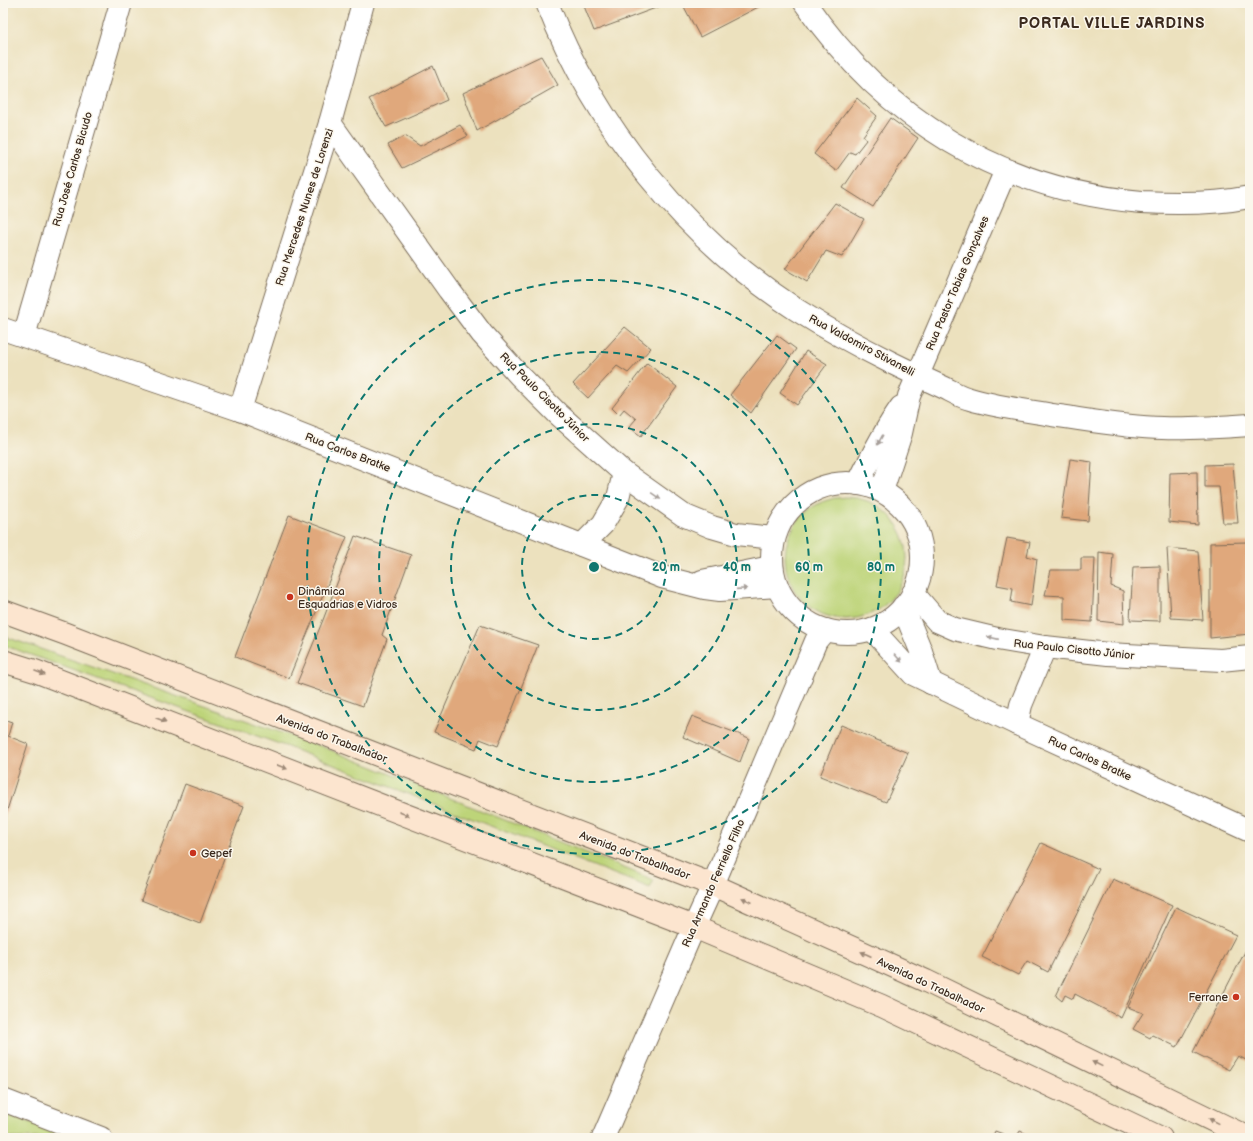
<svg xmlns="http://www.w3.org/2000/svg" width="1253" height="1141" viewBox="0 0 1253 1141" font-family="'Balsamiq Sans',sans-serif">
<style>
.green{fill:#bdd479;stroke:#7c7f4c}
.building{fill:#e0a87c}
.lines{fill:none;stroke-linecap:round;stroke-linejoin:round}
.street-casing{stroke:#796a56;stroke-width:24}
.secondary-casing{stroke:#796a56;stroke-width:24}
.street{stroke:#fff;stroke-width:22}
.secondary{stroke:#fce5cf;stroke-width:22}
.oneway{fill:#a79f9a}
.oneway2{fill:#9c8876}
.ring{fill:none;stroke:#0f766e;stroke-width:2;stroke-dasharray:7 5}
.poi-dot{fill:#c8321e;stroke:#fbf7ec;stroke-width:1.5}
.labels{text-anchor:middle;stroke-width:3;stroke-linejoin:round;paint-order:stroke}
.street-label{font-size:11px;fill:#3b2a1e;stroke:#fbf7ec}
.poi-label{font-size:11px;fill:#3b2a1e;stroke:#fbf7ec;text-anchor:start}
.district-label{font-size:15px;font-weight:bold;letter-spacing:1px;fill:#3b2a1e;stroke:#fbf7ec}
.centre{fill:#0f766e;stroke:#fbf7ec;stroke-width:2}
.ring-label{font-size:12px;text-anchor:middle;font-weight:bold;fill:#0f766e;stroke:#fbf7ec;stroke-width:3;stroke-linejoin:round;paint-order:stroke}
</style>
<rect width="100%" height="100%" fill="#fbf7ec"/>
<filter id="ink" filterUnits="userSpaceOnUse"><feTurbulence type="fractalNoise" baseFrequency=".025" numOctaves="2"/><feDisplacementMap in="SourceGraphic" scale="8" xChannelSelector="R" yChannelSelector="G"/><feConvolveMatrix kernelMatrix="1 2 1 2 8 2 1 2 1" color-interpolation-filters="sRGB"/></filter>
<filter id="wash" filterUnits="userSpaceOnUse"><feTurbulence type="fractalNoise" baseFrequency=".012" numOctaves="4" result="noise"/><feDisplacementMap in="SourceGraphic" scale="16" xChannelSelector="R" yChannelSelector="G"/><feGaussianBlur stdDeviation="0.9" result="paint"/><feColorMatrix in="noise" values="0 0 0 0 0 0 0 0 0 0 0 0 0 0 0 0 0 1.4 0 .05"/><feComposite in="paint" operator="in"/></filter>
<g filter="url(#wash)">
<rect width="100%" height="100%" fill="#ece1be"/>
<g class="green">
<circle cx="846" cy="558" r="61"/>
<path d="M3 636 323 747 654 880 650 888 285 746 3 645Z"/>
<path d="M3 1113 75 1138H3Z"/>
</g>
<g id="blocks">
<g class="building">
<path d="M592 3H669L594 31 584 6Z"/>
<path d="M682 3H766L700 37Z"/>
<path d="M541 56 558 85 477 131 463 93Z"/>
<path d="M433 66 447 100 386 127 369 99Z"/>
<path d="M857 98 877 116 863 136 866 140 855 154 850 152 836 171 814 154Z"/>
<path d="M890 118 918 138 873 207 843 188Z"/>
<path d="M460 125 468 136 402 168 388 145 405 136 420 146Z"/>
<path d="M835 203 864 219 842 257 826 251 807 282 785 269Z"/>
<path d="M625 327 651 348 628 373 617 366 588 398 573 384Z"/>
<path d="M777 335 796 349 751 413 730 395Z"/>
<path d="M806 351 827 364 797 405 780 393Z"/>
<path d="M647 363 677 387 641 436 629 427 636 419 624 409 619 415 612 408Z"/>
<path d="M1070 459 1092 462 1088 521 1061 518Z"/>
<path d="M1233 464 1238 523H1223L1219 487H1205V465Z"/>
<path d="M1197 472 1198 525 1169 522 1170 473Z"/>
<path d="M289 515 347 537 289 678 235 657Z"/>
<path d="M355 536 411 555 382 635 387 639 363 706 297 683 323 620Z"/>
<path d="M1007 538 1030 542 1027 556 1037 559 1031 606 1011 602 1013 588 997 585Z"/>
<path d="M1247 542H1250V634L1210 638V543Z"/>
<path d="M1167 548 1198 551 1203 620 1171 618Z"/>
<path d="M1099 552 1113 554 1111 586 1123 591 1124 624 1098 621Z"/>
<path d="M1081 558H1095L1092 622 1064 620V596L1045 595 1051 570H1081Z"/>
<path d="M1160 566V621L1130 620 1133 567Z"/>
<path d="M480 625 538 645 498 746 480 739 476 749 434 732Z"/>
<path d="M692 716 749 738 740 762 683 737Z"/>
<path d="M3 719 12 722 8 736 28 744 3 823Z"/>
<path d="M841 725 908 753 886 802 820 776Z"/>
<path d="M185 784 244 806 200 923 141 900Z"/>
<path d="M1041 843 1099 869 1048 972 1027 961 1018 975 982 957Z"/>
<path d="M1113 879 1172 905 1121 1018 1075 994 1073 999 1065 995 1062 1001 1056 996Z"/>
<path d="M1176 907 1236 935 1177 1047 1152 1035 1150 1038 1133 1029 1143 1013 1128 1007Z"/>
<path d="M1250 942V1062L1238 1056 1229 1070 1193 1052Z"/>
<path d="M995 1131 1014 1138H992Z"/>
<path d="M1020 1131 1036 1138H1016Z"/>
</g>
</g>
</g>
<g filter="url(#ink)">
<use href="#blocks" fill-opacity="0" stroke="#796a56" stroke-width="1"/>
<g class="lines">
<defs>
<g id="street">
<path d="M547 3C595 127 686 238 797 310 827 329 858 346 890 362 908 371 927 380 945 388 953 392 961 397 970 399 996 407 1025 410 1052 415 1088 420 1125 427 1162 428 1191 429 1221 427 1250 425"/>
<path d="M805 3C885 119 1000 190 1142 202 1177 204 1215 204 1250 197"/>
<path d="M330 123 449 290 482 334 519 375 558 414 624 473 683 515 712 527 736 534 774 538"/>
<path d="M3 329 240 410 662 577 705 588 720 590 777 586"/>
<path d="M24 336 121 3"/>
<path d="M240 410 330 123 363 3"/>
<circle cx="847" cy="558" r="75"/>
<path d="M858 484C871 457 884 431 901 407"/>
<path d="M882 491 901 433 909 396 1006 170"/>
<path d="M582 545 603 524 618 498 624 473"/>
<path d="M702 581 771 567"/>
<path d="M913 593 937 621 955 629 997 639 1045 647 1108 654 1221 660 1250 657"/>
<path d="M903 607 921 651 931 683"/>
<path d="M872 629 913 674 1017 724 1250 831"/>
<path d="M1017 724 1021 705 1045 647"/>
<path d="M3 1100 101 1138"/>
<path d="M603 1138 694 927 713 885 816 641 825 630"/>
</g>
<g id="secondary">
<path d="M3 611 66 634 713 885 926 981 1249 1138"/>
<path d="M3 661 35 671 694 927 882 1006 1161 1138"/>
</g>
</defs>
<use href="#street" class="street-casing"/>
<use href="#secondary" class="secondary-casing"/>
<use href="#street" class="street"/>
<use href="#secondary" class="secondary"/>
</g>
<defs><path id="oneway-solid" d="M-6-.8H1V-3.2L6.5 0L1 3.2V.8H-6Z"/></defs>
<g class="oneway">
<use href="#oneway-solid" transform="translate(880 440) rotate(119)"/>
<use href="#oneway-solid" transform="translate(656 496) rotate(35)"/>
<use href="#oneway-solid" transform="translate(742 589) rotate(-4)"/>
<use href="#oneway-solid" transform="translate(993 638) rotate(-167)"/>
<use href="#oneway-solid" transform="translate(898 658) rotate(48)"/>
</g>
<g class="oneway2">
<use href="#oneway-solid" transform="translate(40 673) rotate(21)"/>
<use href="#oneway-solid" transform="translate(161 720) rotate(21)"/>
<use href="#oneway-solid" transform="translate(282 767) rotate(21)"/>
<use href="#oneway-solid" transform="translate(404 814) rotate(21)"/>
<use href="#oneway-solid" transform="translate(747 900) rotate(-156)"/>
<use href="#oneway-solid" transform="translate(866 954) rotate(-156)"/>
<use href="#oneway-solid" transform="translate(1097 1064) rotate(-154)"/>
<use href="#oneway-solid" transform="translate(1214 1121) rotate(-154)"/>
</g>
</g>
<g class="ring">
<circle cx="594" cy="567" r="72"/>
<circle cx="594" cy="567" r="143"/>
<circle cx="594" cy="567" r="215"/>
<circle cx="594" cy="567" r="287"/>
</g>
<g class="poi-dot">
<circle cx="290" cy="597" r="4"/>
<circle cx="193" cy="853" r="4"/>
<circle cx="1236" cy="997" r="4"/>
</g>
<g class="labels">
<g class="street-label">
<text transform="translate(72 169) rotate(-74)" y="4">Rua José Carlos Bicudo</text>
<text transform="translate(304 207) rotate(-72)" y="4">Rua Mercedes Nunes de Lorenzi</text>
<text transform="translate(957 283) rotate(-67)" y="4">Rua Pastor Tobias Gonçalves</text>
<text transform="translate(862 345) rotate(28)" y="4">Rua Valdomiro Stivanelli</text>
<text transform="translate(545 397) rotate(45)" y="4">Rua Paulo Cisotto Júnior</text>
<text transform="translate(348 452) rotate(21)" y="4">Rua Carlos Bratke</text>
<text transform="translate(1074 649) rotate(6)" y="4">Rua Paulo Cisotto Júnior</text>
<text transform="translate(332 738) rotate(21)" y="4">Avenida do Trabalhador</text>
<text transform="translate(1090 758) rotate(25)" y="4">Rua Carlos Bratke</text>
<text transform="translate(635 855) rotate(21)" y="4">Avenida do Trabalhador</text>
<text transform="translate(713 883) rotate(-66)" y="4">Rua Armando Ferriello Filho</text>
<text transform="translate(931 985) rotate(25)" y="4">Avenida do Trabalhador</text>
</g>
<g class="poi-label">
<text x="298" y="595">Dinâmica<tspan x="298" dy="13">Esquadrias e Vidros</tspan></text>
<text x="201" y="857">Gepef</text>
<text x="1228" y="1001" text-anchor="end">Ferrane</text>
</g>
<g class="district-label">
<text x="1112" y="28">PORTAL VILLE JARDINS</text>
</g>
</g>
<circle cx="594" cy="567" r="6" class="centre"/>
<g class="ring-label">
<text x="666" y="571">20 m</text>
<text x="737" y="571">40 m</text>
<text x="809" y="571">60 m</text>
<text x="881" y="571">80 m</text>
</g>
<rect width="1253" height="1141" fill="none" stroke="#fbf7ec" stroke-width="16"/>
</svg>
